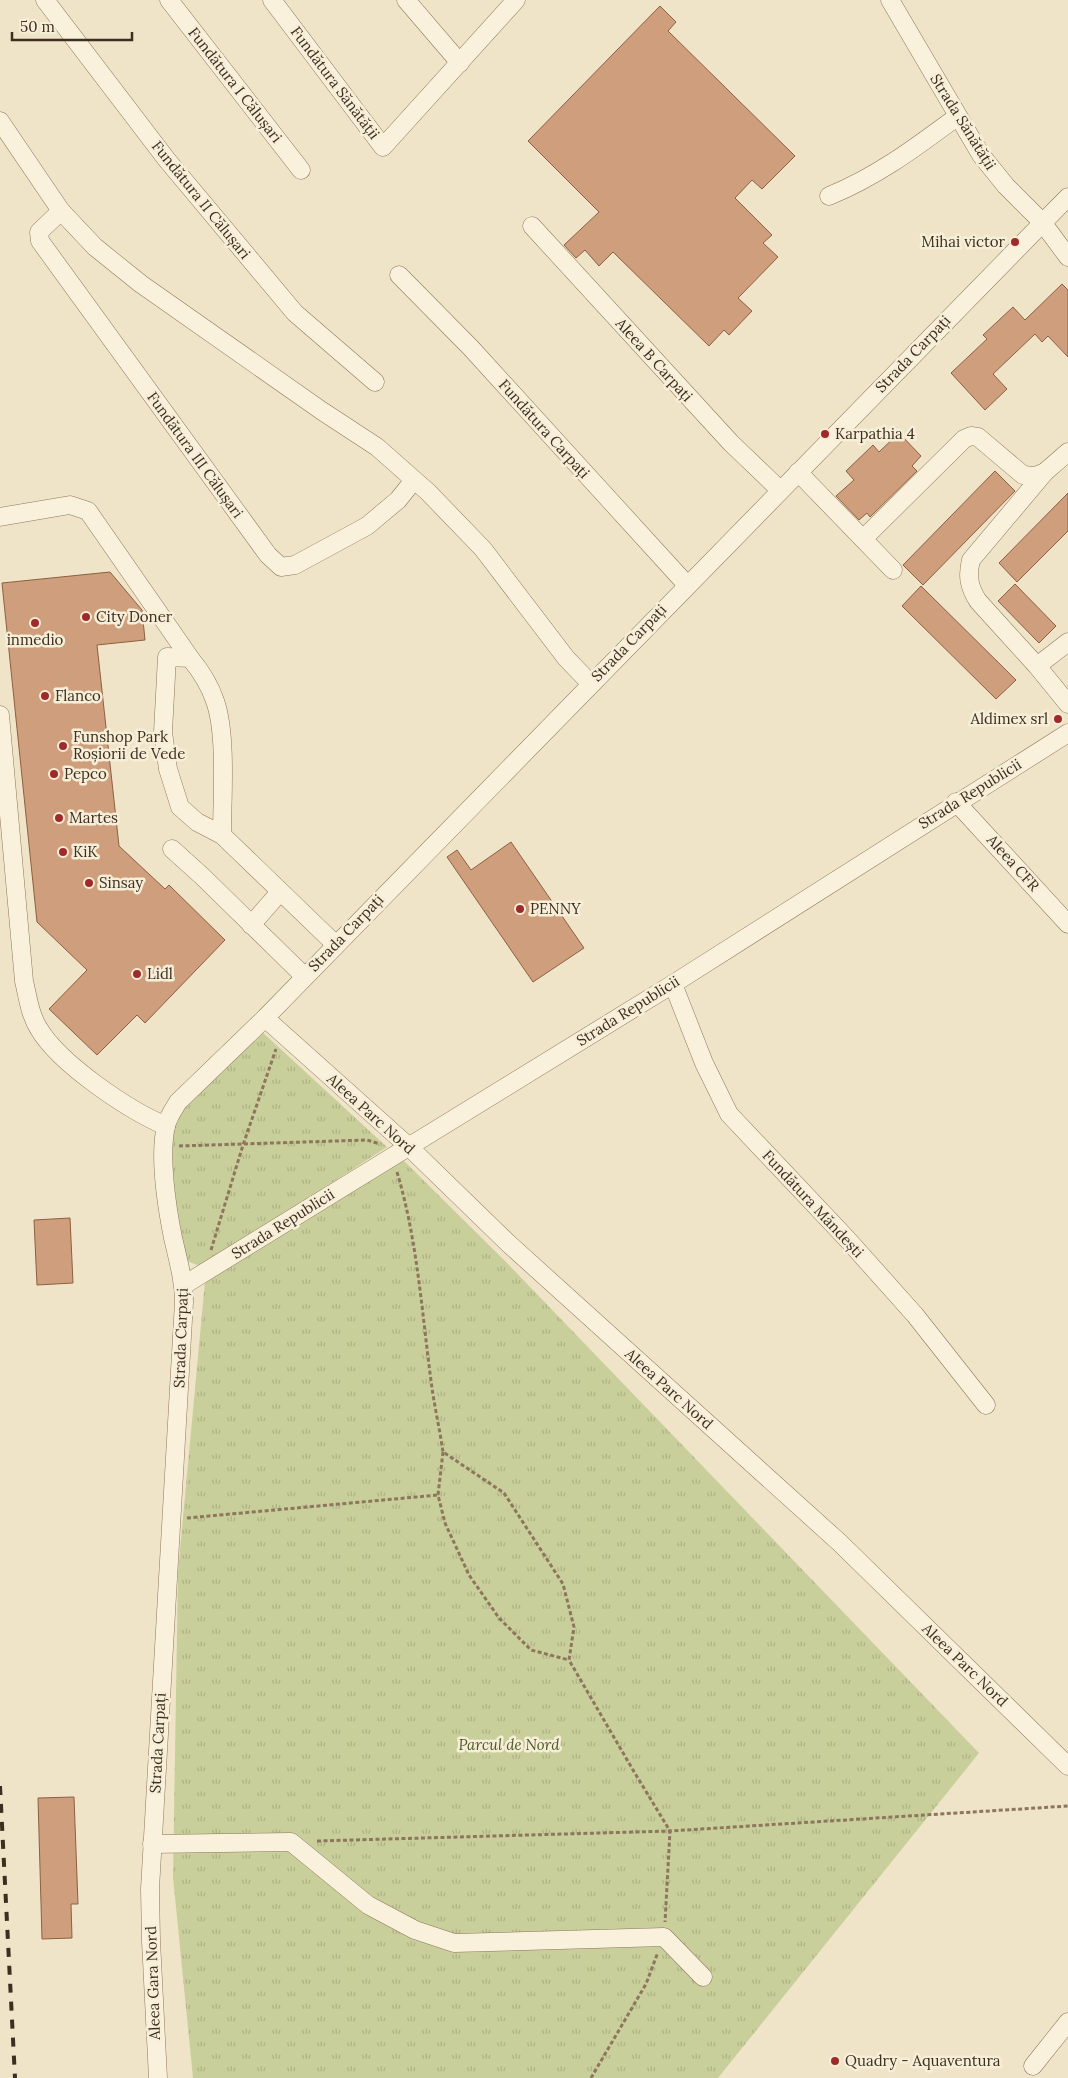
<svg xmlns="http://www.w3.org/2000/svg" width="1068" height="2078" viewBox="0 0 1068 2078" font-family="Lora,serif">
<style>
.park{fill:url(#park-tufts)}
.building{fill:#cf9f7d;stroke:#8d5f41}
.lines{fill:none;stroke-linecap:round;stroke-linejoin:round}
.minor-casing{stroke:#8d765c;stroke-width:19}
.path{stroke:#8d765c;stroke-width:3;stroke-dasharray:4 2.5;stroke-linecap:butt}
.minor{stroke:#faf1dc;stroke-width:18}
.rail{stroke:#3d2e20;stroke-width:4;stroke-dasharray:9 9;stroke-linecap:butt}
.poi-dot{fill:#9e2a2b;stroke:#f7eed8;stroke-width:2}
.labels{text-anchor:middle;stroke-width:5;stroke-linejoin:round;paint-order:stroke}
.street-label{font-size:15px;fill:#3d2e20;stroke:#f7eed8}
.poi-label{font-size:15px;fill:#3d2e20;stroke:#f7eed8;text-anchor:start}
.park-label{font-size:15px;font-style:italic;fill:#4d5a26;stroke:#f7eed8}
</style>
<defs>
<pattern id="park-tufts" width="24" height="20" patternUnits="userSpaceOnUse" patternTransform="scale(1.25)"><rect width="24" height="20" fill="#c9cf9b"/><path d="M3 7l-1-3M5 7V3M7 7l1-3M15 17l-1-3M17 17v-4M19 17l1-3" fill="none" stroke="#aeb285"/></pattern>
</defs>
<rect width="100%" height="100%" fill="#f0e4c8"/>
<g class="park">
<path d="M260 1030 387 1147 206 1264 197 1265 187 1261 178 1237 171 1147 176 1121 186 1102Z"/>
<path d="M401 1158 506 1262 979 1753 718 2078H193L173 1877 178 1571 205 1281Z"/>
</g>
<g class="building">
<path d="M660 6 676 22 668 31 795 156 762 189 752 180 735 198 772 235 763 243 778 257 738 298 752 311 729 335 724 330 709 346 613 252 599 266 585 250 576 258 564 245 599 212 528 141Z"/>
<path d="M1062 284 1068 290V357L1048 336 1042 342 1035 334 993 374 1007 389 985 410 951 373 987 339 983 335 1013 307 1025 320Z"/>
<path d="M899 433 921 456 912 466 917 471 870 517 867 513 859 520 836 496 854 480 846 471 873 445 879 452Z"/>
<path d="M995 471 1015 491 923 585 903 565Z"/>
<path d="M1068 493V531L1017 582 999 563Z"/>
<path d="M110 572 142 610 145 640 97 645 119 846 165 889 169 885 225 940 145 1023 137 1015 97 1055 49 1009 87 970 37 922 2 583Z"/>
<path d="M1015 584 1056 626 1039 643 998 601Z"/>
<path d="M921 586 1016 680 996 699 902 606Z"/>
<path d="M511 842 584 948 533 982 447 857 457 850 471 870Z"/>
<path d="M70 1218 73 1283 37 1285 34 1220Z"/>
<path d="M74 1797 78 1904H71L72 1938 42 1939 38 1798Z"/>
</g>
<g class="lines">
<defs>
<g id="minor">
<path d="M45 0 167 160 295 313 375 382"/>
<path d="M169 0 301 170"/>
<path d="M272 0 383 147 516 0"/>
<path d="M406 0 460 63"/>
<path d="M890 0 981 155 1006 186 1042 222 1068 257"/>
<path d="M0 121 61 211 95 247 141 284 322 411 377 447 428 492 483 549 566 658 590 683"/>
<path d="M829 196C878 176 916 147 958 116"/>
<path d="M61 211 39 232 40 241 268 555 281 567 295 565 367 526 398 500 414 480"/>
<path d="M532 226 731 443 780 490"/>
<path d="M399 275 471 348 687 585"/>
<path d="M798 472 893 570"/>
<path d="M1045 472 971 560C967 576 969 587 978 601L1037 666 1068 704"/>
<path d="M0 517 70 505 88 511 190 658"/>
<path d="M863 539 964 439 971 436 978 437 1023 475 1035 476 1045 472 1068 452"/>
<path d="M1037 666 1068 642"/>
<path d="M0 715 24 981C28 998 30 1015 39 1029 60 1064 128 1110 166 1126"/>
<path d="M956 802 1068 924"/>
<path d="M222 835 197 822 180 807 168 769 163 732 167 657 190 658C200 670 210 686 215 701 227 734 222 799 222 835L335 944"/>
<path d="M172 849 203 877 304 976"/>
<path d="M251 925 280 892"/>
<path d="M673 984 704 1063 729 1114 848 1240 915 1315 986 1405"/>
<path d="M265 1018 408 1146 509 1244 840 1543 1068 1766"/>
<path d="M184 1285 673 984 1068 733"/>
<path d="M152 1844 291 1842 368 1905 415 1930 454 1943 664 1937 703 1977"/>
<path d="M1033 2066 1068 2022"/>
<path d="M158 2078 151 1941 150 1889 184 1302C184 1280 178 1260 173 1238 167 1208 159 1156 166 1126 168 1117 173 1110 178 1102L265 1018 1068 197"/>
</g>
</defs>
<use href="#minor" class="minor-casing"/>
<g class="path">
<path d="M179 1146 367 1140 380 1144"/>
<path d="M397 1172C418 1242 422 1316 432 1388 435 1409 440 1431 443 1452L504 1493 563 1584 574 1627 569 1660 633 1770 670 1831 665 1922"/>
<path d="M211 1250 243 1145 276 1049"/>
<path d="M443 1452 438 1495 445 1523 469 1575 499 1618 531 1650 569 1660"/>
<path d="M187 1518 438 1495"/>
<path d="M317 1841 670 1831 1068 1806"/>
<path d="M591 2078 646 1984 658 1952"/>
</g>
<use href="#minor" class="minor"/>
<path class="rail" d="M0 1786 15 2078"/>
</g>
<g class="poi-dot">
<circle cx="1015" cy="242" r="5"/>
<circle cx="825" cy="434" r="5"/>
<circle cx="86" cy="617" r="5"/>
<circle cx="35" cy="623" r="5"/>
<circle cx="45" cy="696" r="5"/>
<circle cx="1058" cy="719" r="5"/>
<circle cx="63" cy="746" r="5"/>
<circle cx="54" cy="774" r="5"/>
<circle cx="59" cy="818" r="5"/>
<circle cx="63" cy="852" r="5"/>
<circle cx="89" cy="883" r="5"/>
<circle cx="520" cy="909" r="5"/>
<circle cx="137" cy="974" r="5"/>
<circle cx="835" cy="2061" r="5"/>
</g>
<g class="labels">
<g class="street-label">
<text transform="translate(335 83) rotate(53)" y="5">Fundătura Sănătății</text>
<text transform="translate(235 85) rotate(52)" y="5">Fundătura I Călușari</text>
<text transform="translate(963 122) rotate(58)" y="5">Strada Sănătății</text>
<text transform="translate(201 200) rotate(51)" y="5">Fundătura II Călușari</text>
<text transform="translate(913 354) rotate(-46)" y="5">Strada Carpați</text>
<text transform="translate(654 360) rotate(48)" y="5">Aleea B Carpați</text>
<text transform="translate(544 429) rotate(48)" y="5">Fundătura Carpați</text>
<text transform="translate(195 455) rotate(54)" y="5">Fundătura III Călușari</text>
<text transform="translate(629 643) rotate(-46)" y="5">Strada Carpați</text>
<text transform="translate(970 794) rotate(-32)" y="5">Strada Republicii</text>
<text transform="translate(1013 863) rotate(48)" y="5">Aleea CFR</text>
<text transform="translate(346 933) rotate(-46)" y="5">Strada Carpați</text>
<text transform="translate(628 1011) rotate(-32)" y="5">Strada Republicii</text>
<text transform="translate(371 1114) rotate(42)" y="5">Aleea Parc Nord</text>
<text transform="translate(813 1204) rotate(47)" y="5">Fundătura Măndești</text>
<text transform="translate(283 1224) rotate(-32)" y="5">Strada Republicii</text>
<text transform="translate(181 1338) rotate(-88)" y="5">Strada Carpați</text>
<text transform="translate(669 1389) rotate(42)" y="5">Aleea Parc Nord</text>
<text transform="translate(965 1665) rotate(44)" y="5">Aleea Parc Nord</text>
<text transform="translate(158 1743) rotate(-87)" y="5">Strada Carpați</text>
<text transform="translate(153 1983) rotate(-92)" y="5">Aleea Gara Nord</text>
</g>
<g class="poi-label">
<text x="1005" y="247" text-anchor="end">Mihai victor</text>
<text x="835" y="439">Karpathia 4</text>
<text x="96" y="622">City Doner</text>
<text x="35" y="645" text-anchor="middle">inmedio</text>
<text x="55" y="701">Flanco</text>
<text x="1048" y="724" text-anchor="end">Aldimex srl</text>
<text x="73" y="742">Funshop Park<tspan x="73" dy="17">Roșiorii de Vede</tspan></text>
<text x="64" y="779">Pepco</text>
<text x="69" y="823">Martes</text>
<text x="73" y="857">KiK</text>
<text x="99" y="888">Sinsay</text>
<text x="530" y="914">PENNY</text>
<text x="147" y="979">Lidl</text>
<text x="845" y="2066">Quadry - Aquaventura</text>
</g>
<g class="park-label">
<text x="509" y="1750">Parcul de Nord</text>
</g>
</g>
<path d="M12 32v8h120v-8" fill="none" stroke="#3d2e20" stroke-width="2.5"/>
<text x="20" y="32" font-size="15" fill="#3d2e20" stroke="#f7eed8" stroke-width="4" paint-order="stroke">50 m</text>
</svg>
